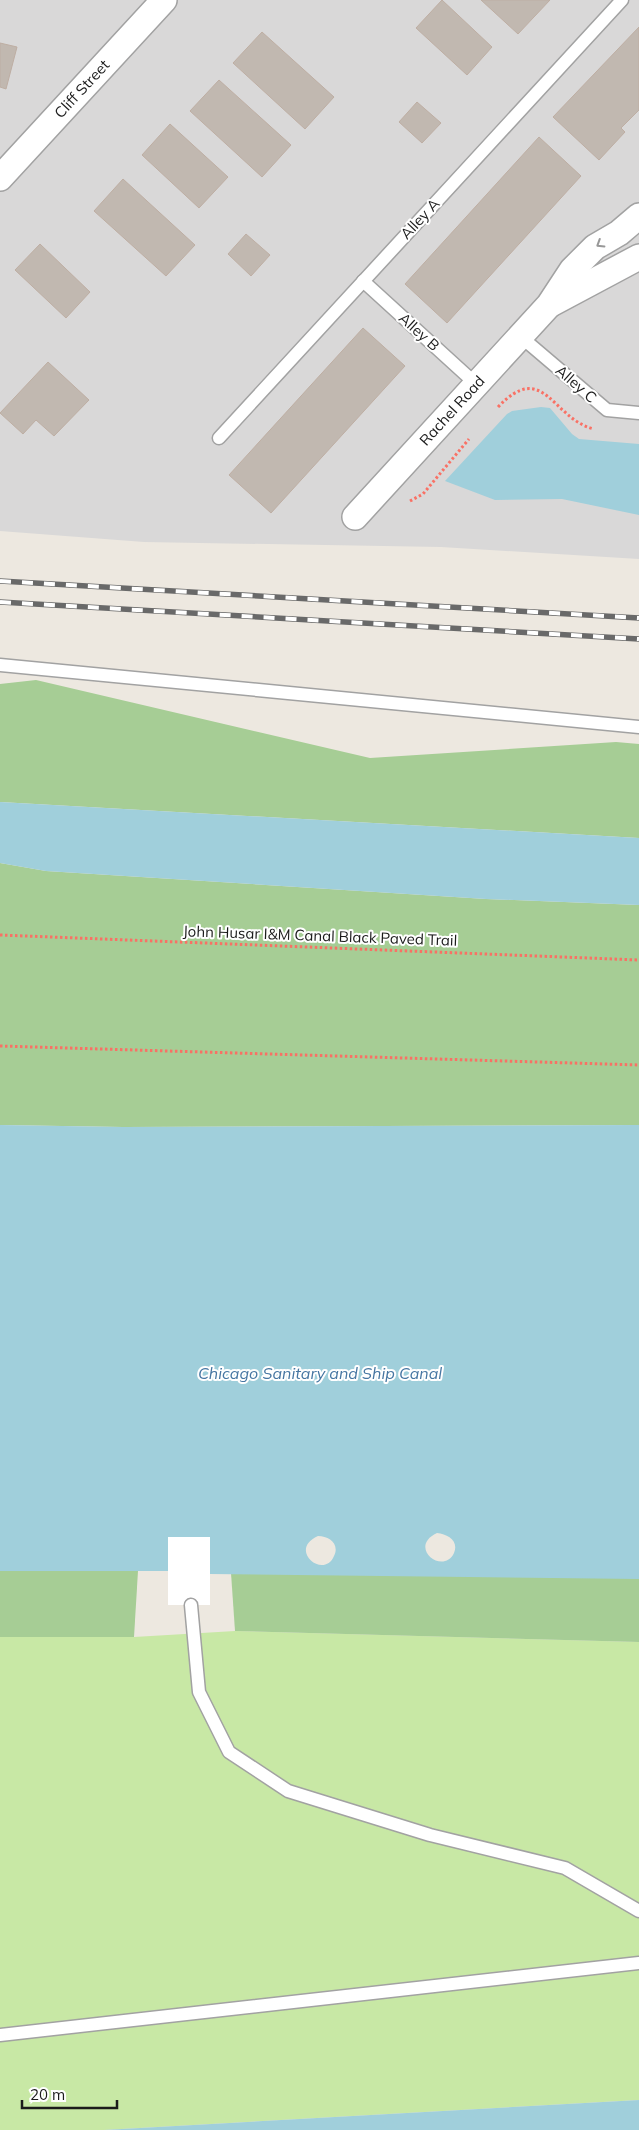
<svg xmlns="http://www.w3.org/2000/svg" width="639" height="2130" viewBox="0 0 639 2130" font-family="Mulish,sans-serif">
<style>
.residential{fill:#d9d8d8}
.grass{fill:#c8e8a5}
.forest{fill:#a6cd95}
.water{fill:#a0cfdb;fill-rule:evenodd}
.pier{fill:#fff}
.building{fill:#c1b8b0;stroke:#beaea3}
.lines{fill:none;stroke-linecap:round;stroke-linejoin:round}
.lane-casing{stroke:#a2a2a2;stroke-width:15}
.street-casing{stroke:#a2a2a2;stroke-width:28}
.path{stroke:#f97165;stroke-width:3;stroke-dasharray:2.5 2.5;stroke-linecap:butt}
.lane{stroke:#fff;stroke-width:12}
.street{stroke:#fff;stroke-width:25}
.rail-casing{stroke:#696969;stroke-width:5.5}
.rail{stroke:#fff;stroke-width:4;stroke-dasharray:11;stroke-linecap:butt}
.oneway{stroke:#989898}
.labels{text-anchor:middle;stroke-width:4;stroke-linejoin:round;paint-order:stroke}
.street-label{font-size:15px;fill:#1b1b1b;stroke:#fff}
.water-label{font-size:16px;font-style:italic;fill:#4676a2;stroke:#fff}
</style>
<rect width="100%" height="100%" fill="#ede8e0"/>
<path class="residential" d="M0 0H639V559L441 547 144 542 0 531Z"/>
<path class="grass" d="M235 1631 639 1642V2100L104 2130H0V1637H134Z"/>
<g class="forest">
<path d="M36 680 370 758 616 742 639 744V838L0 802V684Z"/>
<path d="M0 863 46 871 486 899 639 905V1125L123 1127 0 1125Z"/>
<path d="M0 1571H138L134 1637H0Z"/>
<path d="M231 1573 639 1578V1642L235 1631Z"/>
</g>
<g class="water">
<path d="M541 407 550 408 572 434 579 439 639 444V515L562 499 495 500 445 481 507 414 512 411Z"/>
<path d="M0 802 639 838V905L486 899 46 871 0 863Z"/>
<path d="M0 1125 123 1127 639 1125V1579L210 1574V1537H169V1571H0ZM437 1533C448 1534 459 1541 454 1553 443 1576 407 1547 437 1533ZM318 1536C329 1536 340 1544 334 1556 324 1580 287 1550 318 1536Z"/>
<path d="M639 2100V2130H104Z"/>
</g>
<rect class="pier" x="168" y="1537" width="42" height="68"/>
<g class="building">
<path d="M442 0 492 47 467 75 416 28Z"/>
<path d="M481 0H550L518 34Z"/>
<path d="M639 27V110L621 128 625 132 599 160 553 117Z"/>
<path d="M262 32 334 97 305 129 233 63Z"/>
<path d="M0 43 17 47 6 89 0 87Z"/>
<path d="M219 80 291 145 262 177 190 111Z"/>
<path d="M417 102 441 123 422 143 399 122Z"/>
<path d="M170 124 228 177 199 208 142 155Z"/>
<path d="M539 137 581 176 447 323 405 284Z"/>
<path d="M123 179 195 245 166 276 94 211Z"/>
<path d="M246 234 270 255 251 276 228 254Z"/>
<path d="M40 244 90 292 66 318 15 270Z"/>
<path d="M363 328 405 366 271 513 229 475Z"/>
<path d="M48 362 89 400 54 436 36 420 23 434 0 413Z"/>
</g>
<g class="lines">
<defs>
<g id="lane">
<path d="M363 281 476 384"/>
<path d="M520 336 607 410 639 413"/>
<path d="M219 438 622 0"/>
<path d="M0 665 639 727"/>
<path d="M191 1605 199 1692 229 1752 288 1791 430 1835 565 1868 639 1911"/>
<path d="M0 2035 639 1963"/>
</g>
<g id="street">
<path id="s1" d="M0 178 164 0"/>
<path d="M551 304 639 257"/>
<path id="s2" d="M355 517 549 305 572 270 595 247 619 233 639 216"/>
</g>
</defs>
<use href="#lane" class="lane-casing"/>
<use href="#street" class="street-casing"/>
<g class="path">
<path d="M498 407C544 359 552 419 594 429"/>
<path d="M410 501 423 494 469 439"/>
<path d="M0 935 639 960"/>
<path d="M0 1046 639 1065"/>
</g>
<use href="#lane" class="lane"/>
<use href="#street" class="street"/>
<defs>
<g id="rail">
<path d="M0 581 639 618"/>
<path d="M0 602 639 639"/>
</g>
</defs>
<use href="#rail" class="rail-casing"/>
<use href="#rail" class="rail"/>
</g>
<defs><path id="oneway-chevron" d="M-2-3.5L2.5 0L-2 3.5" fill="none" stroke-width="1.6" stroke-linecap="round" stroke-linejoin="round" transform="scale(1.25)"/></defs>
<use class="oneway" href="#oneway-chevron" transform="translate(600 244) rotate(148)"/>
<g class="labels">
<g class="street-label">
<text dy="5" stroke="none"><textPath href="#s1" startOffset="121">Cliff Street</textPath></text>
<text transform="translate(420 219) rotate(-47)" y="5">Alley A</text>
<text transform="translate(419 332) rotate(42)" y="5">Alley B</text>
<text transform="translate(576 384) rotate(41)" y="5">Alley C</text>
<text dy="5" stroke="none"><textPath href="#s2" startOffset="144">Rachel Road</textPath></text>
<text transform="translate(320 936) rotate(2)" y="5">John Husar I&amp;M Canal Black Paved Trail</text>
</g>
<g class="water-label">
<text x="320" y="1379">Chicago Sanitary and Ship Canal</text>
</g>
</g>
<path d="M22 2100v8h95v-8" fill="none" stroke="#1b1b1b" stroke-width="2.5"/>
<text x="30" y="2100" font-size="15" fill="#1b1b1b" stroke="#ffffff" stroke-width="4" paint-order="stroke">20 m</text>
</svg>
